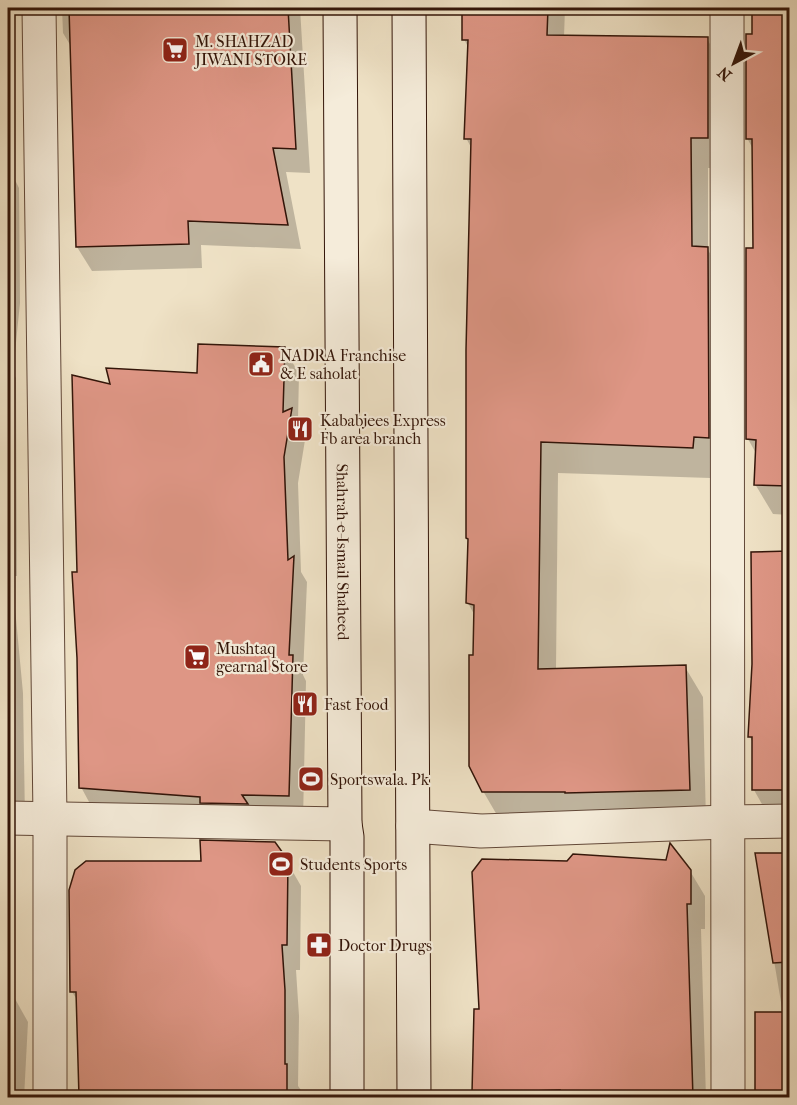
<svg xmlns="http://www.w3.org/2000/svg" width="797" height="1105" viewBox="0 0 797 1105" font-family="'IM FELL French Canon',serif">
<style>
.shadow{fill:#0003}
.building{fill:#de9685;stroke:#331509;stroke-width:1.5}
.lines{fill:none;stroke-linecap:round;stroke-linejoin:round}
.street-casing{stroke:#624838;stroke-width:35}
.secondary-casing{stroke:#331509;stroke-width:35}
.street{stroke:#f5ecda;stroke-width:33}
.secondary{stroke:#f5ecda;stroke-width:33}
.labels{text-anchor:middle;stroke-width:4.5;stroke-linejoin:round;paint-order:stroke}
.poi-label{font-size:16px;fill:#331509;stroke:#f5ecda;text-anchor:start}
.street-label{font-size:16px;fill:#331509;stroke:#f5ecda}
</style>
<rect width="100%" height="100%" fill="#efe2c6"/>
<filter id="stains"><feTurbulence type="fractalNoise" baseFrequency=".00333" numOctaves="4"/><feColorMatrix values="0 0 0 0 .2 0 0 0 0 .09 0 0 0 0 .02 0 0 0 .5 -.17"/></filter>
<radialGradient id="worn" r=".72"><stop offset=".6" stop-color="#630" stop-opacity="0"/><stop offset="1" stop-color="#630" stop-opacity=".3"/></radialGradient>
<g class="shadow">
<path d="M62 8H300L310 173 286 172 301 249 201 245 202 268 92 271 77 247 72 48 63 33Z"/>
<path d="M464 8H565L564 37 707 39 725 69V168H708V250L725 279V468L710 467V478L558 473 556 670 685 667 703 697 706 821 501 822 483 791 475 656V616L468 603 472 149 466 138 469 49 464 39Z"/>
<path d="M754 8H790V515L773 514 755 484 757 455 748 439 754 250 753 149 747 138 754 36Z"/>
<path d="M8 10V68L14 79 11 110 15 116V180L19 188 20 303 13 372 16 378 17 576H12L23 693 25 820 8 823Z"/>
<path d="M285 349 299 374 298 420 306 434 298 483 301 572 307 582 303 675 306 681 303 821 95 813 81 787 78 658 79 574 112 386 199 375Z"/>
<path d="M752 553H790V820H771L754 790 753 743 750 737 753 664Z"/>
<path d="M756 854H790V1098H750V1092H756L783 1014Z"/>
<path d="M286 860 301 886 300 970H296L299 1016 298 1086 301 1090V1098H81L78 1001 72 992Z"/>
<path d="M690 871 705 896V929H701L706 1098H474L476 1010H480Z"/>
<path d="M8 997H14L28 1022 24 1098H8Z"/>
</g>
<g class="building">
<path d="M69 8H288L296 149 273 148 288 225 188 221 189 244 76 247Z"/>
<path d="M462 8H548L547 35 708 37V138H691L692 246 708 247 709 438 694 437 693 448 541 442 538 669 686 665 690 790 565 793V792H482L469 766V655H473L474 605 466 603 468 539 466 538V350L471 139H464L468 40H462Z"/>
<path d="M752 8H789V486L754 485 756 440 746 439V248H753L752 139H746V34H752Z"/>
<path d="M198 344 285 347 283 412 292 408 284 457 288 560 294 556 289 655H293L289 796 242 795 248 804 200 803V797L79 788 77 658 72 572H77L72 375 110 384 106 368 197 373Z"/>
<path d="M789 551V790H752V737H748L752 664 751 552Z"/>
<path d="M200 840 275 842 288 860 287 945H282L285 990V1064H287V1098H138V1096L79 1097 76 992H70L69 890 75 870 86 861H201Z"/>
<path d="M670 843 691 870V904H687L693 1098H560V1090L472 1093 474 1009H479L472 872 482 859 567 861 573 854 666 860Z"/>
<path d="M755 853H789V962L773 963Z"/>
<rect x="755" y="1012" width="34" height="86"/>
</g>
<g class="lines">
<defs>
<g id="street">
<path d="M39 8 50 818V1098"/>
<path d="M727 8 728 1098"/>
<path d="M8 818 345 824"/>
<path d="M413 826 481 831 726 822 790 821"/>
</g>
<g id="secondary">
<path id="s1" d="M340 8 345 824 347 837V1098"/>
<path d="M409 8 414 1098"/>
</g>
</defs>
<use href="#street" class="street-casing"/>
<use href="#secondary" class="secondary-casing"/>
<use href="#street" class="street"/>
<use href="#secondary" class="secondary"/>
</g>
<defs>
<symbol id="supermarket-square" viewBox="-11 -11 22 22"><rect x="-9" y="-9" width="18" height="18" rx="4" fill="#8f2418" stroke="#f5ecda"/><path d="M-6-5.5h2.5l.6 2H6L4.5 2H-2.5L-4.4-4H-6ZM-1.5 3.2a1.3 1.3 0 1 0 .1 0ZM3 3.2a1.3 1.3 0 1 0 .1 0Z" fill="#fff"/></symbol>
<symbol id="civic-square" viewBox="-11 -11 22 22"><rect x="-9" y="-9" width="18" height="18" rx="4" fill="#8f2418" stroke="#f5ecda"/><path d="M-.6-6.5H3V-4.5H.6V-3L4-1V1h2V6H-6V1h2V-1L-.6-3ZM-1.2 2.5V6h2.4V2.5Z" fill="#fff"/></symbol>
<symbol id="restaurant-square" viewBox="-11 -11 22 22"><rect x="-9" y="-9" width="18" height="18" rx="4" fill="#8f2418" stroke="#f5ecda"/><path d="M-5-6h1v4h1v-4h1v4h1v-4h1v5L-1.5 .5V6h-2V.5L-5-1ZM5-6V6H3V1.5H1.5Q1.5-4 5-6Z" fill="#fff"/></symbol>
<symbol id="stadium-square" viewBox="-11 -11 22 22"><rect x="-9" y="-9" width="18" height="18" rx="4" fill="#8f2418" stroke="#f5ecda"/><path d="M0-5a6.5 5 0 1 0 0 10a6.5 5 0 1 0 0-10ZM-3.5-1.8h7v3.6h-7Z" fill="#fff"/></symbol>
<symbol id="pharmacy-square" viewBox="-11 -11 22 22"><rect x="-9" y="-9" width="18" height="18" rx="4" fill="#8f2418" stroke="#f5ecda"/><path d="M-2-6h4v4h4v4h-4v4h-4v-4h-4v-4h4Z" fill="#fff"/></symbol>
</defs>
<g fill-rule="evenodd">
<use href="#supermarket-square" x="160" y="35" width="30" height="30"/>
<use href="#civic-square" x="246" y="349" width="30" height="30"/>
<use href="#restaurant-square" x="285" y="414" width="30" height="30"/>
<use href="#supermarket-square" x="182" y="642" width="30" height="30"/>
<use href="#restaurant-square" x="290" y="689" width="30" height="30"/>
<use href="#stadium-square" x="296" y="764" width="30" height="30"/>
<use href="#stadium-square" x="266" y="849" width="30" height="30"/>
<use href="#pharmacy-square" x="304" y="930" width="30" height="30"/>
</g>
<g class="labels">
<g class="poi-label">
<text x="195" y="47">M. SHAHZAD<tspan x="195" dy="18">JIWANI STORE</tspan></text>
<text x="280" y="361">NADRA Franchise<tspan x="280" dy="18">&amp; E saholat</tspan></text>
<text x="320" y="426">Kababjees Express<tspan x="320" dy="18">Fb area branch</tspan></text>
<text x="216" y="654">Mushtaq<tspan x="216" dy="18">gearnal Store</tspan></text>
<text x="324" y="710">Fast Food</text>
<text x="330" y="785">Sportswala. Pk</text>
<text x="300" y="870">Students Sports</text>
<text x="338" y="951">Doctor Drugs</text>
</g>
<g class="street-label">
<text dy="6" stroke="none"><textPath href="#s1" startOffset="544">Shahrah-e-Ismail Shaheed</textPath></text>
</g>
</g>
<rect width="797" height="1105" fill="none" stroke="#efe2c6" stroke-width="30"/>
<rect x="9" y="9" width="779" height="1087" fill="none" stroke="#331509" stroke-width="3"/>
<rect x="15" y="15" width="767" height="1075" fill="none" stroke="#331509" stroke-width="1.5"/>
<g transform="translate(734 63) rotate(221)" stroke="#f5ecda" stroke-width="4.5" paint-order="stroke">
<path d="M0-4.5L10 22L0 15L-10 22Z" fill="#331509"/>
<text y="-9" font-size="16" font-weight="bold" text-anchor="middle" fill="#331509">N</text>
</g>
<rect width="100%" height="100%" filter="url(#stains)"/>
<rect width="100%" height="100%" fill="url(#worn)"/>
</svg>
